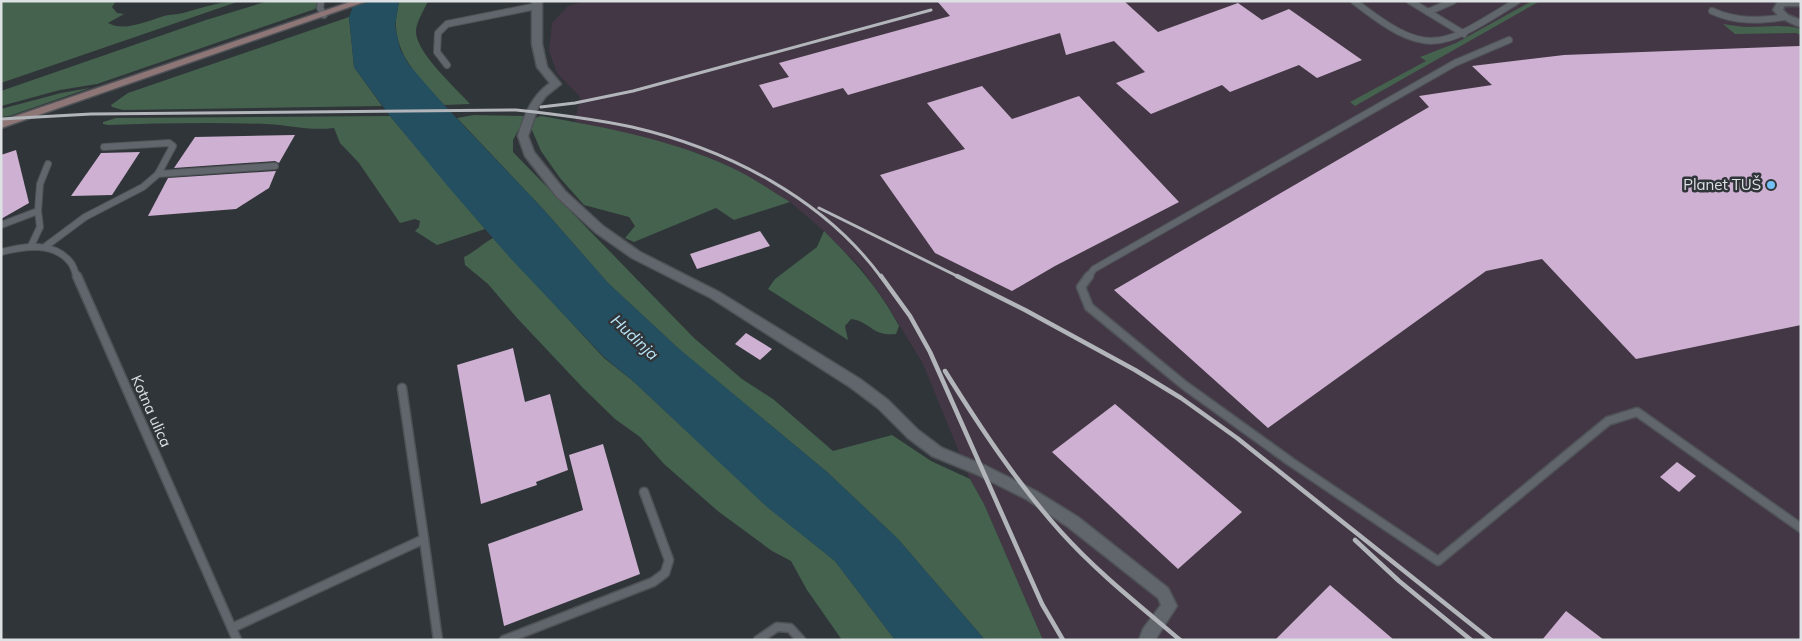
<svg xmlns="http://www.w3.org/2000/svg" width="1802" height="641" viewBox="0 0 1802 641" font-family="Mulish,sans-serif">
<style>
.commercial{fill:#433745}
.green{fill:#44624d}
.water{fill:#234f60}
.building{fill:#ceb1d2}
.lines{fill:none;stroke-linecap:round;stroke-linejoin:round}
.lane-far1-casing{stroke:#4f5357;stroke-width:8}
.lane-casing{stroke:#4f5357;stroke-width:11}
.street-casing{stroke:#4f5357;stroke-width:3}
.secondary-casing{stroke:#4f5357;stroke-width:3}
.lane-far1{stroke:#60666b;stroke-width:6}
.lane{stroke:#60666b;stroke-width:8}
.street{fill:#60666b;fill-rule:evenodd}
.secondary{fill:#8e7677;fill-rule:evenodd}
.rail-far1{stroke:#b2b6ba;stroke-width:3}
.rail{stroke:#b2b6ba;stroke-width:4.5}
.poi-dot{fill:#75c0f6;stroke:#303539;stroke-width:2}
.labels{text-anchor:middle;stroke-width:5;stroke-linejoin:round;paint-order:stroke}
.poi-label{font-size:15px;fill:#dde1e4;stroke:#303539;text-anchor:end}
.street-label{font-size:15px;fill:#dde1e4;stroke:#303539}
.water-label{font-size:16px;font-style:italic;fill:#b9e4f7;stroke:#303539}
</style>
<rect width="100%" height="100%" fill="#303539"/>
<path class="commercial" d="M586 1H1801V640H1043L984 504 970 479 923 364 886 303 861 268 824 231 790 202 730 167 697 153 633 135 575 122 580 97 557 73 549 51 552 23 568 6Z"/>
<g class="green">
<path d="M1 1H116L112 7 117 13 124 14 108 23C125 32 147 21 164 16 170 14 177 15 183 13 202 8 220 1 240 1L1 83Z"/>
<path d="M268 1H319L315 9 97 84 60 90 1 106V91L206 20Z"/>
<path d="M399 1H428C424 10 417 21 416 30 414 51 456 88 470 104L444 105C423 81 399 61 396 28 395 20 398 10 399 1Z"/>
<path d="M1532 1H1540L1355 106 1350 102 1426 61 1420 57 1456 43Z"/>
<path d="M349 17 354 67 382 106 123 110 112 107 111 105 128 93Z"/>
<path d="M1723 24C1732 25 1741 27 1750 27 1768 27 1783 24 1801 29V35L1796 33 1735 34Z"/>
<path d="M90 88 9 116 1 117V109L61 93Z"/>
<path d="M474 115 526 116 513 140V152L694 338 742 379 773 399 833 451 892 435 931 461 970 479 984 504 1043 640H985L898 539 827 472 680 350 608 283 543 209 457 118Z"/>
<path d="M390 116 485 229 437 245 415 231 419 227 420 221 415 219 400 223 359 163 340 143 334 128C308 131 290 125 266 124 213 122 160 123 108 125L103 124V122L116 118Z"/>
<path d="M541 116C604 127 669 139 728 166 749 175 770 190 790 202L734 220 716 208 634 242 625 238 635 226 629 217 584 205 560 178 541 151 531 128 535 118Z"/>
<path d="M824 231C855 262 878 287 899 326L896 334C872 337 870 321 851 319L845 326 848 340 768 289 775 279 817 247Z"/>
<path d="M493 238 604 358 633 381 768 507 835 561 895 640H842L807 590 791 561 772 551 719 512 664 464 640 437 615 419 583 388 517 318 488 284 465 265 464 257C475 252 482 244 493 238Z"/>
</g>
<path class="water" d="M355 1H399L395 26 400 49 409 65 444 105 543 209 608 283 678 348 827 472 898 539 985 640H895L835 561 767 507 633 381 604 357 512 260 451 190 390 116 354 67 349 17Z"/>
<g class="building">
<path d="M937 1H1124L1158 32 1238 3 1262 20 1289 9 1362 60 1317 78 1299 65 1230 92 1222 85 1151 114 1116 83 1145 72 1114 41 1066 55 1060 33 848 95 843 88 773 108 759 85 789 77 779 63 950 16Z"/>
<path d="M1801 46V325L1636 359 1542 259 1486 271 1268 428 1114 290 1429 107 1419 96 1492 85 1472 66 1564 55Z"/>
<path d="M982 86 1012 119 1079 96 1179 202 1055 266 1012 291 935 253 880 175 965 149 927 103Z"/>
<path d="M295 135 279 163 275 161 174 168 195 137Z"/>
<path d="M16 150 29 203 1 219V155Z"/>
<path d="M140 152 112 195 71 196 101 153Z"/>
<path d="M276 171 269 188 236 209 148 216 168 178Z"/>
<path d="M760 231 770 246 697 269 690 254Z"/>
<path d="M746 333 772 349 760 360 735 344Z"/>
<path d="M513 348 525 402 550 394 568 470 536 482 537 485 481 504 457 365Z"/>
<path d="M1115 404 1242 512 1178 569 1052 452Z"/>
<path d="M603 444 640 574 504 626 488 544 583 510 569 455Z"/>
<path d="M1677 462 1696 476 1679 492 1660 477Z"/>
<path d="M1330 585 1394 640H1275Z"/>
<path d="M1566 611 1604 640H1542Z"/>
</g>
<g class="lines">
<defs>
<g id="lane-far1">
<path d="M321 1 320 8 324 15"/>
<path d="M1354 1C1429 60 1441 48 1517 1"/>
<path d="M1410 1 1464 34"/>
<path d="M1712 11C1736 22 1759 21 1785 17"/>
<path d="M1428 12 1453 1"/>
<path d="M447 65 437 52 438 33 447 24 537 6"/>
<path d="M158 174 275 166"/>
<path d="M38 211 40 184 48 164"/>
<path d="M1 225 38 211 40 227 31 246"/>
<path d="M46 246 85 217 143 187 158 174 173 146 169 143 104 147"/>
<path d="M1 252C24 246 54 241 71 263 74 267 75 273 77 277"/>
<path d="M1088 277 1094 269 1455 63 1509 40"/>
</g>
<g id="lane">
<path d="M77 276 237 640"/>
<path d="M1089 276 1081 287 1089 307 1184 385 1291 462 1438 561 1608 421 1637 412 1801 528"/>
<path d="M424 539 438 640"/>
<path d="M232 628 424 539 402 388"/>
<path d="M504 640 653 582 665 573 669 560 644 492"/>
<path d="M758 640 777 627 790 628 801 640"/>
</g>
<g id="street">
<path d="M532 1H542V44L547 67 561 84 546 96 538 107 528 136 534 152 565 191 603 226 640 252 719 292 860 379 888 400 918 430 942 448 986 466 1036 491 1078 517 1168 588 1177 606 1155 640H1139L1143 629 1161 605 1158 598 1068 527 1026 499 976 474 932 456 908 438 878 408 850 387 711 298 632 258 595 232 557 197 525 156 518 136C525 114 531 97 550 83L537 67 532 44Z"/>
<path d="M1778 1H1801V6H1784L1783 10 1788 15 1801 20V27C1790 23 1781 19 1773 10Z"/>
</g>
<path id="secondary" d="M353 1H367L1 128V121Z"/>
</defs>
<use href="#lane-far1" class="lane-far1-casing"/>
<use href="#lane" class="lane-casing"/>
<use href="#street" class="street-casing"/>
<use href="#secondary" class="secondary-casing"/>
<use href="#lane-far1" class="lane-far1"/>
<use href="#lane" class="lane"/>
<use href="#street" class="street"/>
<use href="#secondary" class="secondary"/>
<g class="rail-far1">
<path d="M541 107 575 103 633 91 931 10"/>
<path d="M1 119 91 114 516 110C555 114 594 119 632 127 727 149 823 198 881 277"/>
<path d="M819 208 959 277"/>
</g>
<g class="rail">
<path d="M881 276 910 316 930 352 1042 604 1063 640"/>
<path d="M957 276 1025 310 1135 370 1181 398 1237 438 1491 640"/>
<path d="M945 371C980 427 1017 483 1061 532 1097 572 1139 605 1180 640"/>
<path d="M1355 540 1399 581 1471 640"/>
</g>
</g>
<circle class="poi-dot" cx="1771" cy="185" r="5"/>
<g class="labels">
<g class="poi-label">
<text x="1761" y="190">Planet TUŠ</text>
</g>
<g class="street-label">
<text transform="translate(151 411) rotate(66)" y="5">Kotna ulica</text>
</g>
<g class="water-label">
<text transform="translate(635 337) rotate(43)" y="6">Hudinja</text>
</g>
</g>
<rect width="1802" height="641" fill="none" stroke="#dde1e4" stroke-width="5"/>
</svg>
